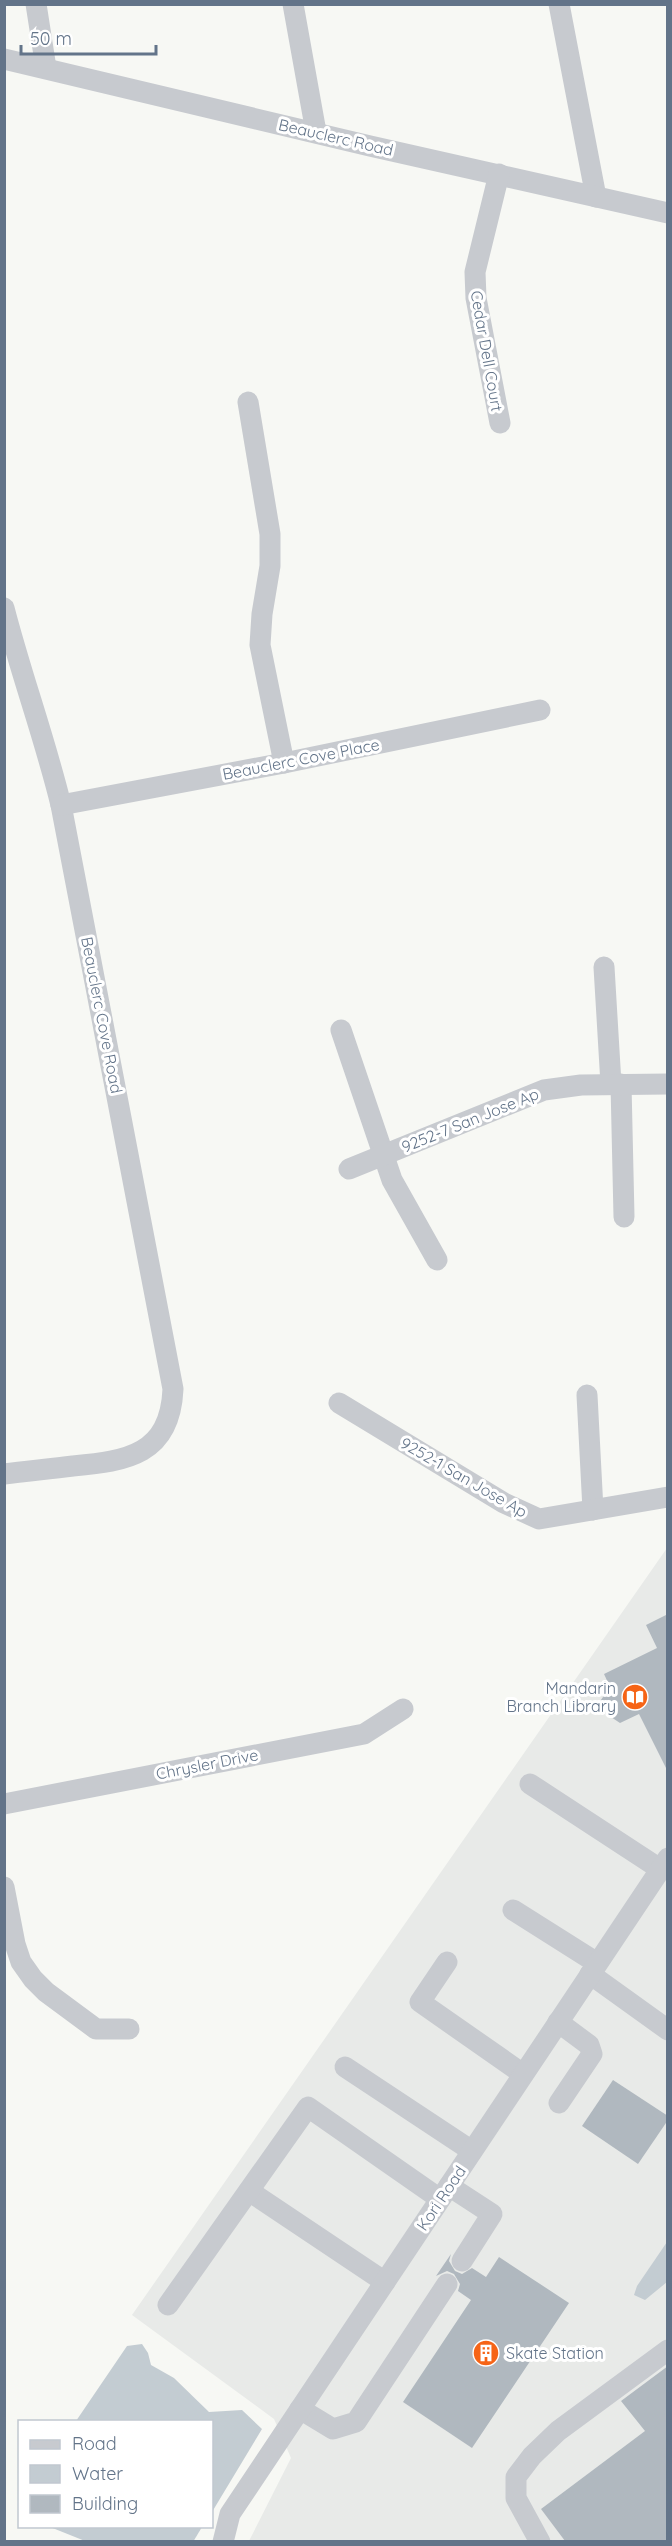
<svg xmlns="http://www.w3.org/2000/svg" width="672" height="2546" viewBox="0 0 672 2546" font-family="Quicksand,sans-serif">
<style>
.built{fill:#e8eae8}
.water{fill:#c3ccd2}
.building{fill:#b0b8bf}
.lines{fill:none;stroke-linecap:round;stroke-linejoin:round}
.minor{stroke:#c7cacf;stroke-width:21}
.labels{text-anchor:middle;stroke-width:6;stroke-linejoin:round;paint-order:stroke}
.street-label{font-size:16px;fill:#637489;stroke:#fff}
.poi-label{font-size:16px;fill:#637489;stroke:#fff;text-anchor:end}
</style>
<rect width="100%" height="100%" fill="#f7f8f4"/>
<path class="built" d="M667 1548V2541H249L291 2458 274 2419 132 2315Z"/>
<g class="water">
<path d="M667 2242V2282L645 2300 634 2295 637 2286Z"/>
<path d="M142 2344 148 2353 151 2365 174 2378 209 2412 242 2410 262 2429 212 2512V2422L76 2421 127 2346Z"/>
<path d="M50 2527H202L193 2542 85 2541Z"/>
</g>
<g class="building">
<path d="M668 1614V1772L639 1714 620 1723 596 1707 610 1687 604 1674 657 1648 646 1625Z"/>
<path d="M613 2080 668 2116V2120L638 2164 582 2126Z"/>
<path d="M451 2254 449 2261 455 2271 462 2274 472 2268 486 2277 499 2257 569 2303 472 2448 403 2402 471 2300 458 2291 460 2284 454 2274 447 2271 436 2276Z"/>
<path d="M668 2366V2541H565L541 2509 645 2431 621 2401Z"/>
</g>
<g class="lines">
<g class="minor">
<path d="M36 4 46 68"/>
<path d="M293 4 316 132"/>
<path d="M559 4 596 197"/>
<path d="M4 59 370 146 668 213"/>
<path d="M499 174 475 272 476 298 500 423"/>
<path d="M248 402 270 534V566L262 614 260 645 284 763"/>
<path d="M4 608C21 674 45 739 61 805L173 1389C170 1455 127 1461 73 1466 50 1469 27 1471 4 1474"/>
<path d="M61 805 284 763 540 710"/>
<path d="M604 967 611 1084"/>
<path d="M341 1030 392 1180 437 1260"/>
<path d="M621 1084 624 1217"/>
<path d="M349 1169 544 1090 581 1085 668 1084"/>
<path d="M587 1395 593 1510"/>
<path d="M339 1403 504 1503 539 1519 668 1497"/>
<path d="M530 1784 660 1869"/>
<path d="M4 1804 364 1734 403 1709"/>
<path d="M4 1887 15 1944 21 1962 33 1979 46 1992 96 2029H129"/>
<path d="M513 1910 597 1963"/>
<path d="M447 1962 420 2002 523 2074"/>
<path d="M590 1974 668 2030"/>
<path d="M558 2022 589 2045 592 2054 559 2103"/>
<path d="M345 2067 472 2151"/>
<path d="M449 2186 492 2214 462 2261"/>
<path d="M249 2191 385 2282"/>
<path d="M168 2305 308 2107 440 2199"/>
<path d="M300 2409 333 2429 356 2422 447 2284"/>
<path d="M223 2542 230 2514 668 1858"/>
<path d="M540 2542 516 2498V2477L532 2456 558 2431 668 2350"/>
</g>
</g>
<defs>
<symbol id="library-disc" viewBox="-11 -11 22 22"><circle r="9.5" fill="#f66416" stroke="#fff"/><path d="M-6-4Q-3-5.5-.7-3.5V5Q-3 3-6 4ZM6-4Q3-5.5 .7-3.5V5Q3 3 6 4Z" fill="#fff"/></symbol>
<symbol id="building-disc" viewBox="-11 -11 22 22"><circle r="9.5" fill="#f66416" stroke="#fff"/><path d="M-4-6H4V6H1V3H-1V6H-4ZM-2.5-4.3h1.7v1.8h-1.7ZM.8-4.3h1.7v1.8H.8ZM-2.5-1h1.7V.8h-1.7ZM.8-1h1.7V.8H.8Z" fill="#fff"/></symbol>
</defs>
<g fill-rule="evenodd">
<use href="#library-disc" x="620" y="1682" width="30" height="30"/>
<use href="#building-disc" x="471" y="2338" width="30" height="30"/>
</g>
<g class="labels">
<g class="street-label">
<text transform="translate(336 137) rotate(13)" y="6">Beauclerc Road</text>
<text transform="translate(487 351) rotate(80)" y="6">Cedar Dell Court</text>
<text transform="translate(301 759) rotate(-11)" y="6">Beauclerc Cove Place</text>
<text transform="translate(102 1015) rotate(79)" y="6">Beauclerc Cove Road</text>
<text transform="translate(470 1120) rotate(-22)" y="6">9252-7 San Jose Ap</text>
<text transform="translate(464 1477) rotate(30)" y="6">9252-1 San Jose Ap</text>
<text transform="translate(207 1764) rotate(-11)" y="6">Chrysler Drive</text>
<text transform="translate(441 2198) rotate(-56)" y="6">Kori Road</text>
</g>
<g class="poi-label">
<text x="616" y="1694">Mandarin<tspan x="616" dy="18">Branch Library</tspan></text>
<text x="506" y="2359" text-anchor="start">Skate Station</text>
</g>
</g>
<rect width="672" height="2546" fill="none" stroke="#637489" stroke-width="12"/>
<rect x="18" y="2420" width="195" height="108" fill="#ffffff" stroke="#c1c7d0" stroke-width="1.5"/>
<rect x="30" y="2440" width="30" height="9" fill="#c7cacf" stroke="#c1c7d0" stroke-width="1.5"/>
<text x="72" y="2450" font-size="18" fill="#637489">Road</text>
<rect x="30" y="2465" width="30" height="18" fill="#c3ccd2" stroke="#c1c7d0" stroke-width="1.5"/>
<text x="72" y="2480" font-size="18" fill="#637489">Water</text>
<rect x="30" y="2495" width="30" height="18" fill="#b0b8bf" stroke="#c1c7d0" stroke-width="1.5"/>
<text x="72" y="2510" font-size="18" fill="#637489">Building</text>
<path d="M21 45v9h135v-9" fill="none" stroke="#637489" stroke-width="3"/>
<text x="30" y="45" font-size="18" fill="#637489" stroke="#ffffff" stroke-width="4.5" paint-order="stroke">50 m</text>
</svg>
